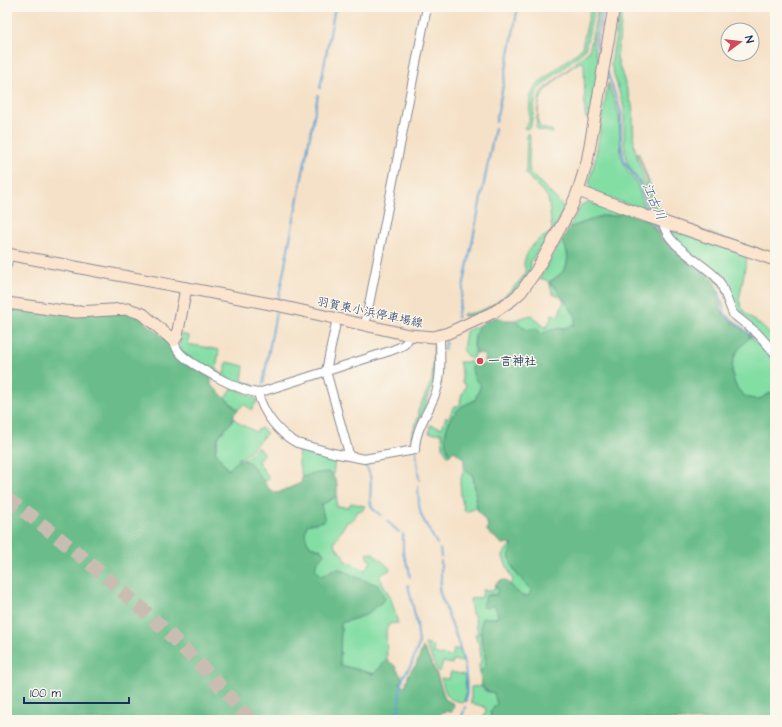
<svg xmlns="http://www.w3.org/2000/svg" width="782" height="727" viewBox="0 0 782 727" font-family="'Architects Daughter','Klee One',sans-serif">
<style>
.green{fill:#83dea4;stroke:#4f8681}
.forest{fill:#6abd8a;stroke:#427674}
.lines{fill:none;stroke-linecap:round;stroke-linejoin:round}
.stream{stroke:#5da1d2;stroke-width:2}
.highway-tunnel{stroke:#c9bdb2;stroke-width:14;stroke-dasharray:14 7;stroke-linecap:butt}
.street-casing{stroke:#888892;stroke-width:10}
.secondary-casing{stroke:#888892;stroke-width:13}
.street{stroke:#fff;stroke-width:8}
.secondary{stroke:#fce5cf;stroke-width:11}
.poi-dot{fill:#d1495b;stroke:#fbf7ec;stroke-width:1.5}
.labels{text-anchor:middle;stroke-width:3;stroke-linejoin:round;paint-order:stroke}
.street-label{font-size:12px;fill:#1b2f5e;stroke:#fbf7ec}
.poi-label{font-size:12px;font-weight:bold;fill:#1b2f5e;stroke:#fbf7ec;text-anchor:start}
.water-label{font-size:13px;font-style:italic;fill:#325787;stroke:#fbf7ec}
</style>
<rect width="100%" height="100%" fill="#fbf7ec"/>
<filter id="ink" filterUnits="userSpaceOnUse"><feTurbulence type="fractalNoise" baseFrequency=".025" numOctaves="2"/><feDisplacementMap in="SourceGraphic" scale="8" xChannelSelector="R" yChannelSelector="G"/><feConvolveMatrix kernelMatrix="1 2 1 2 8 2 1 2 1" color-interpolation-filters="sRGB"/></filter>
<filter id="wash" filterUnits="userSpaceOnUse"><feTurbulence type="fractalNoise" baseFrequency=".012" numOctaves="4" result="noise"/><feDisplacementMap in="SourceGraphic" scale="16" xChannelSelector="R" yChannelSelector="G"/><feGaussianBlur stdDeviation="0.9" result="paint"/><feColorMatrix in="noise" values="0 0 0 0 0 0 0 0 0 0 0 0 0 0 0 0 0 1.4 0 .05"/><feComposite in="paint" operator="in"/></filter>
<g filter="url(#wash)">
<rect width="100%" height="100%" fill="#f5e1c7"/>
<g class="green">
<path d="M591 7H595L585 50 537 90 531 126 527 129 524 128 529 122 530 98 535 86 580 50 582 47Z"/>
<path d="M598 7H600L593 44 600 66 591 118H586L585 113 584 63 582 62C573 64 544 89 541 98 537 105 538 116 538 123 540 129 546 129 552 130L553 133 538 130 536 127 540 93 588 52 590 47Z"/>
<path d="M620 7H623L617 58 632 105 633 112 634 145 653 213 652 214 644 188 628 165 626 158 624 143V108L611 65Z"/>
<path d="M608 83 619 114 621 156 626 168 638 186 645 210 592 193 589 182 595 160Z"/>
<path d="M527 133 530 136 529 167 530 172 565 208 548 240 540 247 531 261 530 271 519 286 505 298 481 313 472 316H464L463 314C489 314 511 292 526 273 526 270 524 267 524 264 524 257 532 245 537 241 542 237 549 235 552 230L548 197 532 181 526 173Z"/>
<path d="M638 152 661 215 747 247 657 215Z"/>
<path d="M588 202 620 213 616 216H601L569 228 581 205Z"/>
<path d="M669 227 746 253 747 257 739 301 740 302C743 322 775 324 775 350L737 316 726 291 671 238Z"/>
<path d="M562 241C568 248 570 262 564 270 560 275 554 279 549 282L556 288 576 317 574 326C562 330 555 327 542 334L527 330 515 320 531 315 546 328 551 319 552 314 558 316 564 301 559 296 553 294 549 282 544 279 540 280V278Z"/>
<path d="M480 325C477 331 474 337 474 344 474 349 475 352 474 357L470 359 463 351 466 331Z"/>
<path d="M181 334 189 336 188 344 219 350 216 370 224 375 227 362 244 366 242 381 253 385 256 389 252 390C237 383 186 362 180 347 179 343 180 338 181 334Z"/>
<path d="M749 335 775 362V392C766 393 763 400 755 399 736 398 728 374 734 358 737 350 743 344 749 338Z"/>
<path d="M434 346V383L415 432 411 446 408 448 411 445 412 433 419 415 418 411 432 380Z"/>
<path d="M459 362H472L475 365 472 366 481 385 475 400C470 403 463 405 459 409 446 420 441 440 450 455L448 456 443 448 442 433H429L430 425 442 428 446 417 449 418 453 408 461 404 460 400 466 385 462 382V373Z"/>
<path d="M233 387 258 400 251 410 244 404 238 410 225 398Z"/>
<path d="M234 418C241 427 246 425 255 432L261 428 267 433 245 456 242 458H238V460L228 471 215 452 219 436 228 426Z"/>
<path d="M257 447 264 453 258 461 269 479 265 482C257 475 253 465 244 460Z"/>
<path d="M298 448 335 458 333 476C328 469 319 475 312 473L307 476 302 477 299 464Z"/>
<path d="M464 468 473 476 477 508 465 512 461 497 460 482Z"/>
<path d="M337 496 336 506 348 507 351 503 365 506 362 511H358L353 519 346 523 334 543 338 550 345 557 344 560 365 570 371 561 367 558V554L373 553C378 560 387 563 390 570L379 576 391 599 398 623 389 624 386 631 387 660 374 674 340 665 341 623 366 615 384 600 378 585C371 583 363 580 357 577 339 570 341 564 322 576L315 569 320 549 310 546 306 539 304 533 307 525 321 505Z"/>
<path d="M511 544 515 572 532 591 528 596H522L510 584 513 581 503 557 504 553Z"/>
<path d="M495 585 498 591 496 595 490 594 498 614 497 618H482L481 640 485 650 486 665 480 672 479 665 481 662 480 647 475 634H478L474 615 472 614 470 599 482 597 483 590H494Z"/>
<path d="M425 644 433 646 434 647 433 653 452 657 454 649H459L463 662 453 660 452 664 443 662 440 671H438Z"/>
<path d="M451 672 465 675 466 691 464 702C446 701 446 694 441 678L449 679Z"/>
<path d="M481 686 485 691 495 693 497 704 490 712 492 720H482L486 711 485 707 471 703V687Z"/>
</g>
<g class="forest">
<path d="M623 212 650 221 662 240 685 260 705 273 711 279 715 284 718 291 721 309 724 315 749 335V338C743 344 737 350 734 358 728 374 736 398 755 399 763 400 766 393 775 392V720H492L490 712 497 704 494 693C480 689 481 686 480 672L486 665C485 648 478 634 482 618H497L498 614 494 605 487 608 483 607 486 595H496L498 591 495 585 499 581 505 580 522 596H528L532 591C521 579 503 563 512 545L510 543 502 544C498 539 492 536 487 531L488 525 478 511 475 498 476 493 473 476 464 468V459L454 451 450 455C441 440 446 420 459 409 463 405 470 403 475 400L481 385C474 380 472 374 472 366L475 365H485V357L483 354 475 353C474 345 474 332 480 325 484 321 492 319 497 317L506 320H515L527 330 536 328 542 334C555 327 562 330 574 325L576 316 556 288 549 282C554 279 560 276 564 270 570 262 568 248 562 241L569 228 601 216H616Z"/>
<path d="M7 306 134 313 211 376V385L238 410 234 414C234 424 224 428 219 435 216 439 216 447 215 451L228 470 238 460H244L251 464 269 489 277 493 301 483 302 477 307 476 312 473C319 474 325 471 331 473L337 483V496L321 505 325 521 307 525C304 534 305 538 310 546L320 549 324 554 317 562 315 569 322 576C341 564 339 570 356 577 363 580 371 583 378 585L385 599 366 615 341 623 340 665 374 674 387 660 395 666 402 678 400 683 405 687 409 673 416 665 423 647 436 672 445 699 454 704 452 712C442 711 442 711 437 720H420V718L414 716 409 718 408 720H7Z"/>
</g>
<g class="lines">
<g class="stream">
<path d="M601 58 596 43 603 7"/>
<path d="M607 71 621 112V142L624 161 640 185 649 212"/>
<path d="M320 88 335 7"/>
<path d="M496 122 518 7"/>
<path d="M654 223 664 239 690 261"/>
<path d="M719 291 725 314 755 338 775 360"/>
<path d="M278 301 318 95"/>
<path d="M457 318 495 128"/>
<path d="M444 350 446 342"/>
<path d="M263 384 276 312"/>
<path d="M416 451 419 480"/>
<path d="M361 462C379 474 365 499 373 509 375 511 378 513 381 515"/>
<path d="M418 486 419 505 421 515 437 544"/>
<path d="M387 521 399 532"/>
<path d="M403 534V553L409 569 410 577"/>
<path d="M440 549 441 557"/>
<path d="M441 561V582L439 588 440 593C452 628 471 663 466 701"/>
<path d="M390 720 399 709 400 690 404 675 411 665 419 644 417 624 408 585"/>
<path d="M461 720 465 707"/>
</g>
</g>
</g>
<g filter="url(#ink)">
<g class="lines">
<path class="highway-tunnel" d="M7 499C33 517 58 537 82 557 142 606 200 661 250 720"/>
<defs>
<g id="street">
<path d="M663 222C666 245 700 261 716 277L721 284 733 314 757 333 775 353"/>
<path d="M7 265 9 254"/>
<path d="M337 318 326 371 348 450V456"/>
<path d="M365 325 427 7"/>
<path d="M174 341C175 345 177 350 180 353 191 365 241 392 258 393 263 413 278 433 297 443L333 453 364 459 415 450C415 427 431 410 437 389 442 372 440 353 440 336"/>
<path d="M258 393 390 351C399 347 408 346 409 335"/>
</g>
<g id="secondary">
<path d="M578 191 646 216 775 260"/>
<path d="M7 254 276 305 409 335 434 337 448 333 494 312 512 300 521 292 536 271 570 210 578 191 587 162 614 7"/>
<path d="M7 303 64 311 77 312 128 309 143 314 174 341 177 336 186 288"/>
</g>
</defs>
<use href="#street" class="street-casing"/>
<use href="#secondary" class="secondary-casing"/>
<use href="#street" class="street"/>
<use href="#secondary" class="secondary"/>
</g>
</g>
<circle class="poi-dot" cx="480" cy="361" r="4"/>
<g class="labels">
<g class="street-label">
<text transform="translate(370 312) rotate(12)" y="4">羽賀東小浜停車場線</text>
</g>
<g class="poi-label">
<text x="488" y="365">一言神社</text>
</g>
<g class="water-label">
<text transform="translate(655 201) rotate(67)" y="5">江古川</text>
</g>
</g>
<rect width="782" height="727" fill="none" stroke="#fbf7ec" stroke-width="24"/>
<g transform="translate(740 42) rotate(75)"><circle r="19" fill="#fbf7ec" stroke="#a1a7b3"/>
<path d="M0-3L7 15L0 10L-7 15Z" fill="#d1495b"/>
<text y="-6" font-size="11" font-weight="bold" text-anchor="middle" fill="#1b2f5e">N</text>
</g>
<path d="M24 697v6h105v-6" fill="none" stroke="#1b2f5e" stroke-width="2"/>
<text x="30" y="697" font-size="12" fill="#1b2f5e" stroke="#fbf7ec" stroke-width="3" paint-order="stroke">100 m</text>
</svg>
